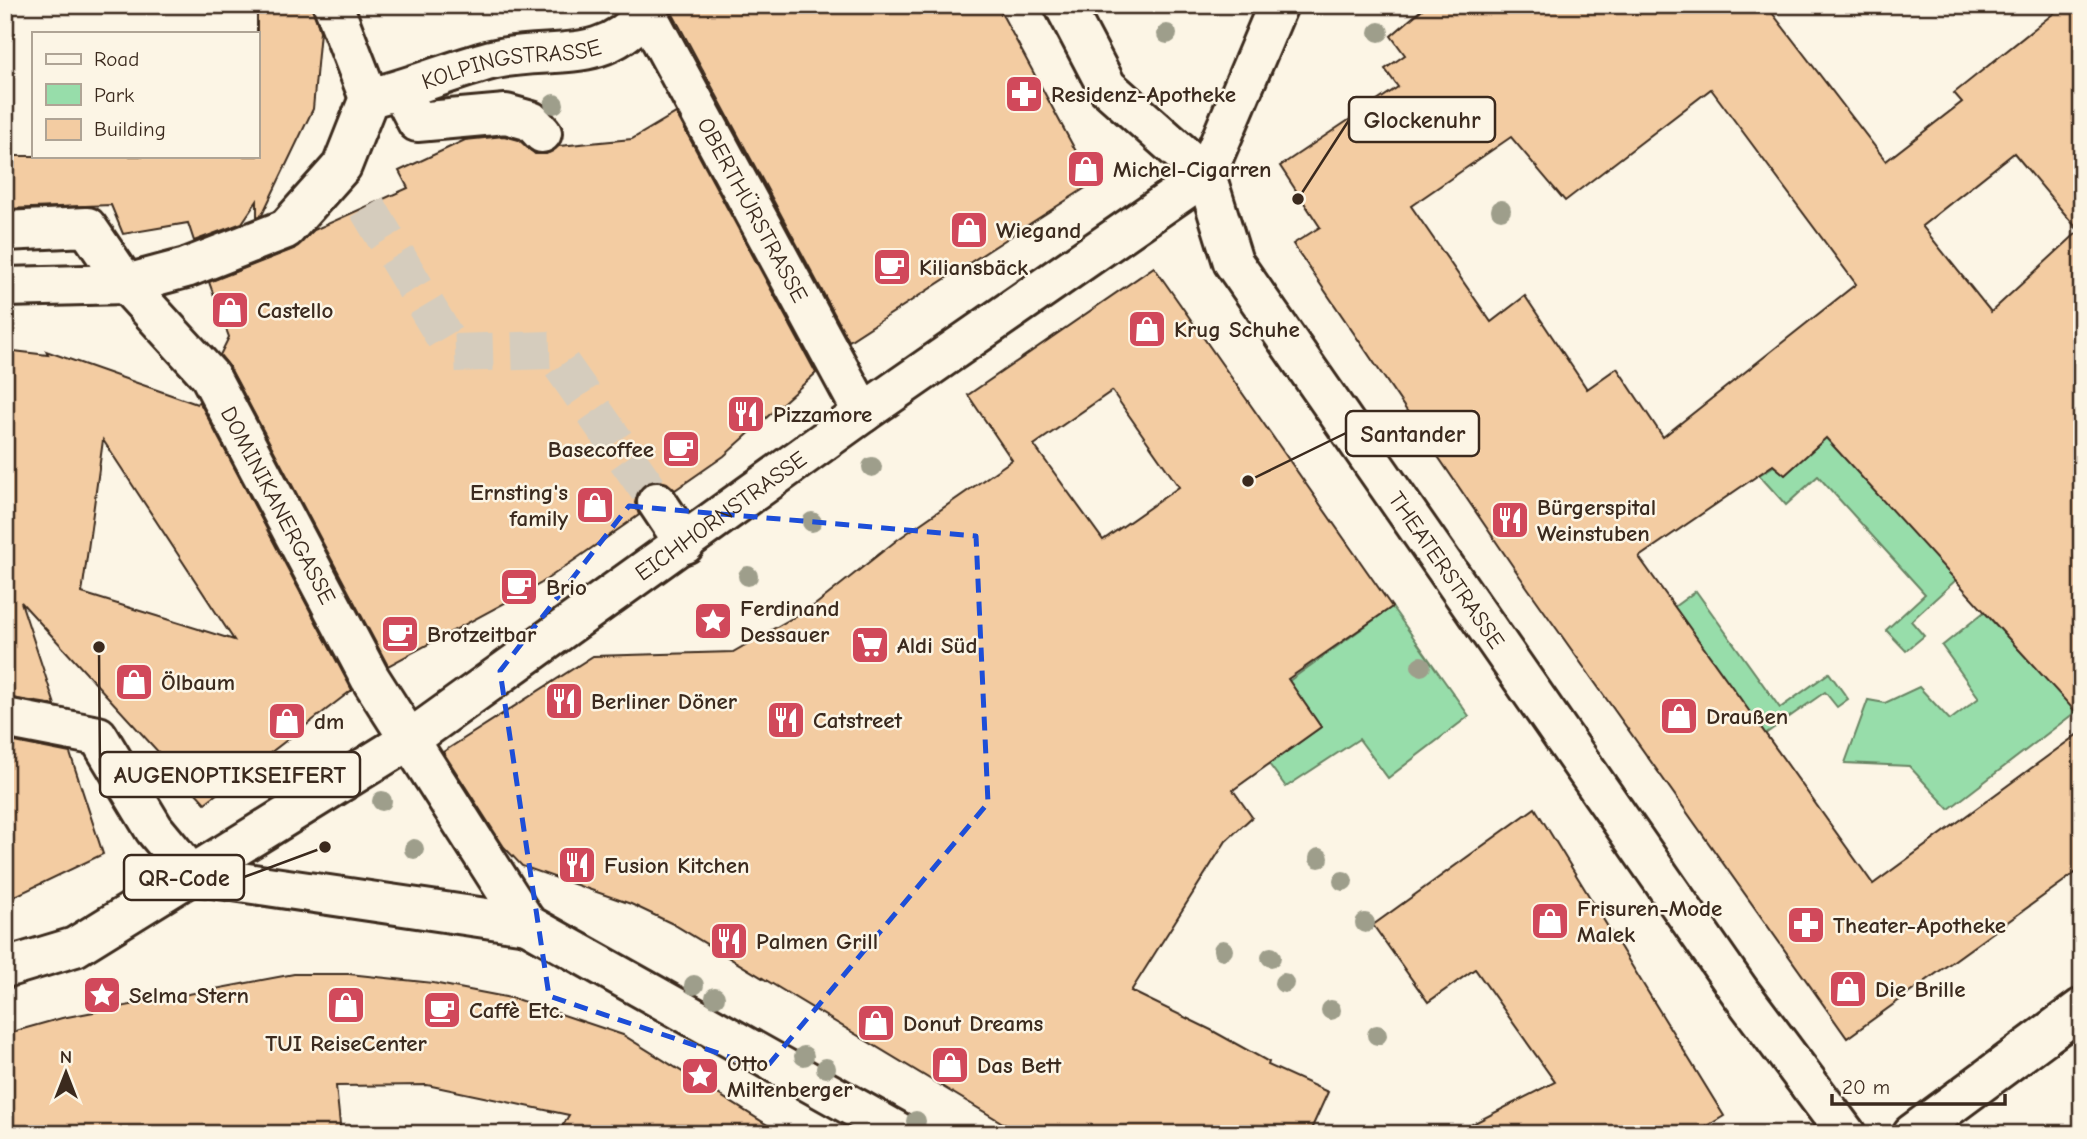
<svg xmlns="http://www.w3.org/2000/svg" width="2087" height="1139" viewBox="0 0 2087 1139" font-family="'Comic Neue',sans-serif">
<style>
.green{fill:#97ddaa;stroke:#698464;stroke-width:2}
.building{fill:#f3cca2;stroke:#3b2a1e;stroke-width:2;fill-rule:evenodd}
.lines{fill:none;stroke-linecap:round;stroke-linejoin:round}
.minor-tunnel{stroke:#d5ccbd;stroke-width:38;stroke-dasharray:38 19;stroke-linecap:butt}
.minor-casing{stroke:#3b2a1e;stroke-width:44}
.minor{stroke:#fcf5e5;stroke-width:38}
.tree{fill:#9e9e8b}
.marked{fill:none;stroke:#1d4ed8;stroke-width:5;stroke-dasharray:14 9;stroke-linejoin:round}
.labels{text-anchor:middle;stroke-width:5;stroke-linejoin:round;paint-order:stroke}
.street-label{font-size:23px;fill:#3b2a1e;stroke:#fcf5e5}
.poi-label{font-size:23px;font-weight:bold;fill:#3b2a1e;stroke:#fcf5e5;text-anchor:start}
.leader{fill:none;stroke:#3b2a1e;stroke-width:2.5}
.callout-dot{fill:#3b2a1e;stroke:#fcf5e5;stroke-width:2.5}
.callout{fill:#fcf5e5;stroke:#3b2a1e;stroke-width:2.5}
.callout-label{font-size:24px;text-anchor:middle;font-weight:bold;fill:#3b2a1e}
</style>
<rect width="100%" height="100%" fill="#fcf5e5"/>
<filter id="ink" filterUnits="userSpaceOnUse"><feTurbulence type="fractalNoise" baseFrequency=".0143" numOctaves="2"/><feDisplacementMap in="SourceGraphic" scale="14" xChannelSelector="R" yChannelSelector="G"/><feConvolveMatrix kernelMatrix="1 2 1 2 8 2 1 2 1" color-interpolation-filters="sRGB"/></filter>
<g filter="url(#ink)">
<g class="green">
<path d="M1826 437 1956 580 1911 621 1924 636 1906 651 1886 630 1925 594 1818 476 1786 505 1759 475 1774 466 1785 475Z"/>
<path d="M1696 591 1780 708 1829 673 1848 699 1837 707 1825 692 1765 734 1674 607Z"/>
<path d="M1392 607 1469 716 1388 778 1359 739 1286 787 1269 764 1321 727 1289 681Z"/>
<path d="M1984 612 2036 668 2082 707 1949 809 1909 766 1845 763 1868 700 1885 703 1919 687 1950 720 1979 698 1942 646Z"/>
</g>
<g class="building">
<path d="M257 5H312L320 31 313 109 262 215 257 217V201L242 223 194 241 188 223 123 234 111 205 5 209V156H257Z"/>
<path d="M668 5H997L1093 183 849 341Z"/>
<path d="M1427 5H1766L1886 161 1962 102 1954 93 2064 5H2082V719L1826 438 1785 475 1773 465 1639 557 1873 884 2082 731V868L1847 1038 1527 587 1293 244 1320 227 1280 166 1398 87 1385 69 1405 55 1391 36ZM1711 89 1856 284 1663 437 1617 368 1587 389 1525 296 1491 322 1411 206 1511 137 1565 201ZM2014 153 2079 231 1991 312 1922 226Z"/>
<path d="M676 113 816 373 724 456 675 490 667 483 656 480 644 484 638 492 635 503 639 515 540 584 388 666 229 366 220 355 229 337 209 282 294 249 314 230 408 188 399 171 465 140 504 136 519 140 535 154H546L559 146 632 139Z"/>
<path d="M1154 267 1392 607 1288 679 1321 727 1233 790 1252 817 1226 841 1131 991 1211 1030 1269 1062 1268 1065 1328 1092 1309 1134H1021L673 924 631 904 522 866 504 847 443 752 593 656 733 652 815 605 897 540 1012 460 968 395ZM1112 391 1179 487 1103 540 1034 445Z"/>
<path d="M5 350 48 355 46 351 197 404 199 401 352 690 205 803 21 602 55 705 5 697ZM103 440 234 640 82 593Z"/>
<path d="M5 740 70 753 103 854 5 901Z"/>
<path d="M1535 808 1724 1116 1694 1134H1453L1555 1082 1475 969 1428 1002 1373 925Z"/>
<path d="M294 974H349L433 983 516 999 623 1035 782 1134H558L569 1115 427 1085 336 1086 341 1134H5V1034L62 1018Z"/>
</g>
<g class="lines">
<path class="minor-tunnel" d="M367 207 454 353 551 350 657 502"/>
<defs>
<g id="minor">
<path d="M333 5 369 98"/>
<path id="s1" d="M642 5 863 413"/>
<path id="s2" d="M1064 5 1107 87 1206 175 1233 262 1740 992 1846 1134"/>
<path d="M401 91 417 122 506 114 531 121 542 133"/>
<path d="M1206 175 1278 5"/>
<path id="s3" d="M5 231 87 227 126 284 210 376 370 678 527 924 902 1134"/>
<path id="s4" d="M5 287 126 284 186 268 286 229 342 166 369 98C411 88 450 71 491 60 551 45 599 68 645 14"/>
<path d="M657 502 685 544"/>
<path d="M5 718 98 736 154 829 192 875"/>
<path d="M192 875 527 924"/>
<path id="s5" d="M5 968 75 947 409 740 863 413 1206 175"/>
<path d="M1912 1134 2082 1008"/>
</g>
</defs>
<use href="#minor" class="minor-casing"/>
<use href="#minor" class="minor"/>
</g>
<g class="tree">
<circle cx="1379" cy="32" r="10"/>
<circle cx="1167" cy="34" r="10"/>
<circle cx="554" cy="104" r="10"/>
<circle cx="1501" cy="210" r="10"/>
<circle cx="872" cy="467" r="10"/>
<circle cx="812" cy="522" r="10"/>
<circle cx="748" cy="576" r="10"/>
<circle cx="1421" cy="666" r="10"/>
<circle cx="382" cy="801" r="10"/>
<circle cx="414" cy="849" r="10"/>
<circle cx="1319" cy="858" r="10"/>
<circle cx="1343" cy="881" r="10"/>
<circle cx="1365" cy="923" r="10"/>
<circle cx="1223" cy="950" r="10"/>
<circle cx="1271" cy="957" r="10"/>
<circle cx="1284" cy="983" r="10"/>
<circle cx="694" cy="985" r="10"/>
<circle cx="715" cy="997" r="10"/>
<circle cx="1331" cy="1010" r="10"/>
<circle cx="1377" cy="1035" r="10"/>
<circle cx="804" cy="1056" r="10"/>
<circle cx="826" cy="1068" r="10"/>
<circle cx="916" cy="1121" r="10"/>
</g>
</g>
<path class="marked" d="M629 506 976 536 988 803 765 1069 549 996 500 671Z"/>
<defs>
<symbol id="pharmacy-square" viewBox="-11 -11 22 22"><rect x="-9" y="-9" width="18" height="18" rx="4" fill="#d1495b" stroke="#fcf5e5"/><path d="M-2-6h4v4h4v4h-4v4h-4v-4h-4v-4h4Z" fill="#fff"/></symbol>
<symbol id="shop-square" viewBox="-11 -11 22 22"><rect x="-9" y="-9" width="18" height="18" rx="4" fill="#d1495b" stroke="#fcf5e5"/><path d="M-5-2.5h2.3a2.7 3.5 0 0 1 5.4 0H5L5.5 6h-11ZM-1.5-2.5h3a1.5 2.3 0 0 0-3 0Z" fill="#fff"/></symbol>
<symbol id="cafe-square" viewBox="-11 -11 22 22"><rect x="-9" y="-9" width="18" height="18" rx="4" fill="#d1495b" stroke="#fcf5e5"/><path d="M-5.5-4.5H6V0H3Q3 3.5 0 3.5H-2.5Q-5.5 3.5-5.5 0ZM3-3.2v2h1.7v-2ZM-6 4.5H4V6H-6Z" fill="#fff"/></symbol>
<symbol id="restaurant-square" viewBox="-11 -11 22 22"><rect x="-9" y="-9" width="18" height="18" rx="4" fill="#d1495b" stroke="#fcf5e5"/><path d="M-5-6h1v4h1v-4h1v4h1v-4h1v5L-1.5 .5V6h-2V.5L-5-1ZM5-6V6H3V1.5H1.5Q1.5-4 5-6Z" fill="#fff"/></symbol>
<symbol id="sight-square" viewBox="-11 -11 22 22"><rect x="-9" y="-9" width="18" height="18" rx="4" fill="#d1495b" stroke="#fcf5e5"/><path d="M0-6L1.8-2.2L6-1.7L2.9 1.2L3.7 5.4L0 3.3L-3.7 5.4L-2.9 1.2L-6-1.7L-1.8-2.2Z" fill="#fff"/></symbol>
<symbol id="supermarket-square" viewBox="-11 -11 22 22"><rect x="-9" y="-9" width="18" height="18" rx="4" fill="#d1495b" stroke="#fcf5e5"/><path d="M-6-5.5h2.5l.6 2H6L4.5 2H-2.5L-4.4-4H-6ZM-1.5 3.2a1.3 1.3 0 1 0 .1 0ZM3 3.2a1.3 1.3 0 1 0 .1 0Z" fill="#fff"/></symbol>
</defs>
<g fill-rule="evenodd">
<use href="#pharmacy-square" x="1002" y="72" width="44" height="44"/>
<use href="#shop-square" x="1064" y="147" width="44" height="44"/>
<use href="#shop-square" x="947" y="208" width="44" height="44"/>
<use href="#cafe-square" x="870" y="245" width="44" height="44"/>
<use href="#shop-square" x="208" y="288" width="44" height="44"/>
<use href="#shop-square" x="1125" y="307" width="44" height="44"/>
<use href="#restaurant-square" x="724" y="392" width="44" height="44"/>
<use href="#cafe-square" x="659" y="427" width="44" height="44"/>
<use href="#shop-square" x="573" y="483" width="44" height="44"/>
<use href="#restaurant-square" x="1488" y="498" width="44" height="44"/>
<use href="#cafe-square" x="497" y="565" width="44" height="44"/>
<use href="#sight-square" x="691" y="599" width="44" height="44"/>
<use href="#cafe-square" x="378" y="612" width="44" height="44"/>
<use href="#supermarket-square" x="848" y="623" width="44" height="44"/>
<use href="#shop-square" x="112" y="660" width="44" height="44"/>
<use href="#restaurant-square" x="542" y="679" width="44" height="44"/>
<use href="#shop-square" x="1657" y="694" width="44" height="44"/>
<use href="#restaurant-square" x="764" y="698" width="44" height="44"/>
<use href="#shop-square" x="265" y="699" width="44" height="44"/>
<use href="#restaurant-square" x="555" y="843" width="44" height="44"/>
<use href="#shop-square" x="1528" y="899" width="44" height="44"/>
<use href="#pharmacy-square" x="1784" y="903" width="44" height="44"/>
<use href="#restaurant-square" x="707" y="919" width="44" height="44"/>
<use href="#shop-square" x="1826" y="967" width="44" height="44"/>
<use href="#sight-square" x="80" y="973" width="44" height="44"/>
<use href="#shop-square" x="324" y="983" width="44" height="44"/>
<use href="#cafe-square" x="420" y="988" width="44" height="44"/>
<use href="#shop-square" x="854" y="1001" width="44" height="44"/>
<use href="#shop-square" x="928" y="1043" width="44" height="44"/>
<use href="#sight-square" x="678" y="1054" width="44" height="44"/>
</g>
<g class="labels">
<g class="street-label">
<text dy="8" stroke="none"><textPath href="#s4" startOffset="595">KOLPINGSTRASSE</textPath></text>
<text dy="8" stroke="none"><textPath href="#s1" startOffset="233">OBERTHÜRSTRASSE</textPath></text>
<text dy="8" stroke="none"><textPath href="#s3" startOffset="422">DOMINIKANERGASSE</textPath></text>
<text dy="8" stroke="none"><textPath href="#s5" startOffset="850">EICHHORNSTRASSE</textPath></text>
<text dy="8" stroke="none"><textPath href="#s2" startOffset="691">THEATERSTRASSE</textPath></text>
</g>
<g class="poi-label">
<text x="1051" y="102">Residenz-Apotheke</text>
<text x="1113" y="177">Michel-Cigarren</text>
<text x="996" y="238">Wiegand</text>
<text x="919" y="275">Kiliansbäck</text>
<text x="257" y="318">Castello</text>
<text x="1174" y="337">Krug Schuhe</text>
<text x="773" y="422">Pizzamore</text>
<text x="654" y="457" text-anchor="end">Basecoffee</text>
<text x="568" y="500" text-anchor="end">Ernsting's<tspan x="568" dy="26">family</tspan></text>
<text x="1537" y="515">Bürgerspital<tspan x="1537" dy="26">Weinstuben</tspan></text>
<text x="546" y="595">Brio</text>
<text x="740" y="616">Ferdinand<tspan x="740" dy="26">Dessauer</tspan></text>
<text x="427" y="642">Brotzeitbar</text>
<text x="897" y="653">Aldi Süd</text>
<text x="161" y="690">Ölbaum</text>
<text x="591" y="709">Berliner Döner</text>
<text x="1706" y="724">Draußen</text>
<text x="813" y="728">Catstreet</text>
<text x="314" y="729">dm</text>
<text x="604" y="873">Fusion Kitchen</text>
<text x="1577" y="916">Frisuren-Mode<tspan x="1577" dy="26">Malek</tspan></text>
<text x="1833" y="933">Theater-Apotheke</text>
<text x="756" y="949">Palmen Grill</text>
<text x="1875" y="997">Die Brille</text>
<text x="129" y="1003">Selma Stern</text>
<text x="469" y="1018">Caffè Etc.</text>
<text x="903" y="1031">Donut Dreams</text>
<text x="346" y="1051" text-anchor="middle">TUI ReiseCenter</text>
<text x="727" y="1071">Otto<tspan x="727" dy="26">Miltenberger</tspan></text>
<text x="977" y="1073">Das Bett</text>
</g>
</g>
<path class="leader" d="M1298 199L1349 120M1248 481L1346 433M99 647L100 774M325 847L244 877"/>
<g class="callout-dot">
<circle cx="1298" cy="199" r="7"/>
<circle cx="1248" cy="481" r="7"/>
<circle cx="99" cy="647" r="7"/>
<circle cx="325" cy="847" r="7"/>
</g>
<g class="callout">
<rect x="1349" y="97" width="146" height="45" rx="7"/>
<rect x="1346" y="411" width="133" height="45" rx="7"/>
<rect x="100" y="752" width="260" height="45" rx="7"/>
<rect x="124" y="855" width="120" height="45" rx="7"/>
</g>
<g class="callout-label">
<text x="1422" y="128">Glockenuhr</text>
<text x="1413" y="442">Santander</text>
<text x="230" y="783">AUGENOPTIKSEIFERT</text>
<text x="184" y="886">QR-Code</text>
</g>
<rect width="2087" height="1139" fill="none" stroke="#fcf5e5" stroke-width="28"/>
<rect x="14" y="14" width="2059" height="1111" fill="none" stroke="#3b2a1e" stroke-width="2.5" filter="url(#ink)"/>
<rect x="32" y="32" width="228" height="126" fill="#fcf5e5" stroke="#afa495" stroke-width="2"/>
<rect x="46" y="54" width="35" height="10" fill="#fcf5e5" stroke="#afa495" stroke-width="2"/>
<text x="94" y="66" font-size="21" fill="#3b2a1e">Road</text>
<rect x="46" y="84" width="35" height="21" fill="#97ddaa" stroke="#afa495" stroke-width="2"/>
<text x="94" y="102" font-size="21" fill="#3b2a1e">Park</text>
<rect x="46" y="119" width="35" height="21" fill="#f3cca2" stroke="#afa495" stroke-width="2"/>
<text x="94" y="136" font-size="21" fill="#3b2a1e">Building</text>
<g transform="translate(66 1073)" stroke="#fcf5e5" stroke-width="5" paint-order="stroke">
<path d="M0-5L12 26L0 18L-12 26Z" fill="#3b2a1e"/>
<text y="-10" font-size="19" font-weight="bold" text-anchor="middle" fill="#3b2a1e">N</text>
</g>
<path d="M1832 1094v10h173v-10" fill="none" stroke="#3b2a1e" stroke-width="3.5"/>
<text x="1842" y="1094" font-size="21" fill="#3b2a1e" stroke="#fcf5e5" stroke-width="5" paint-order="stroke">20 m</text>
</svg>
